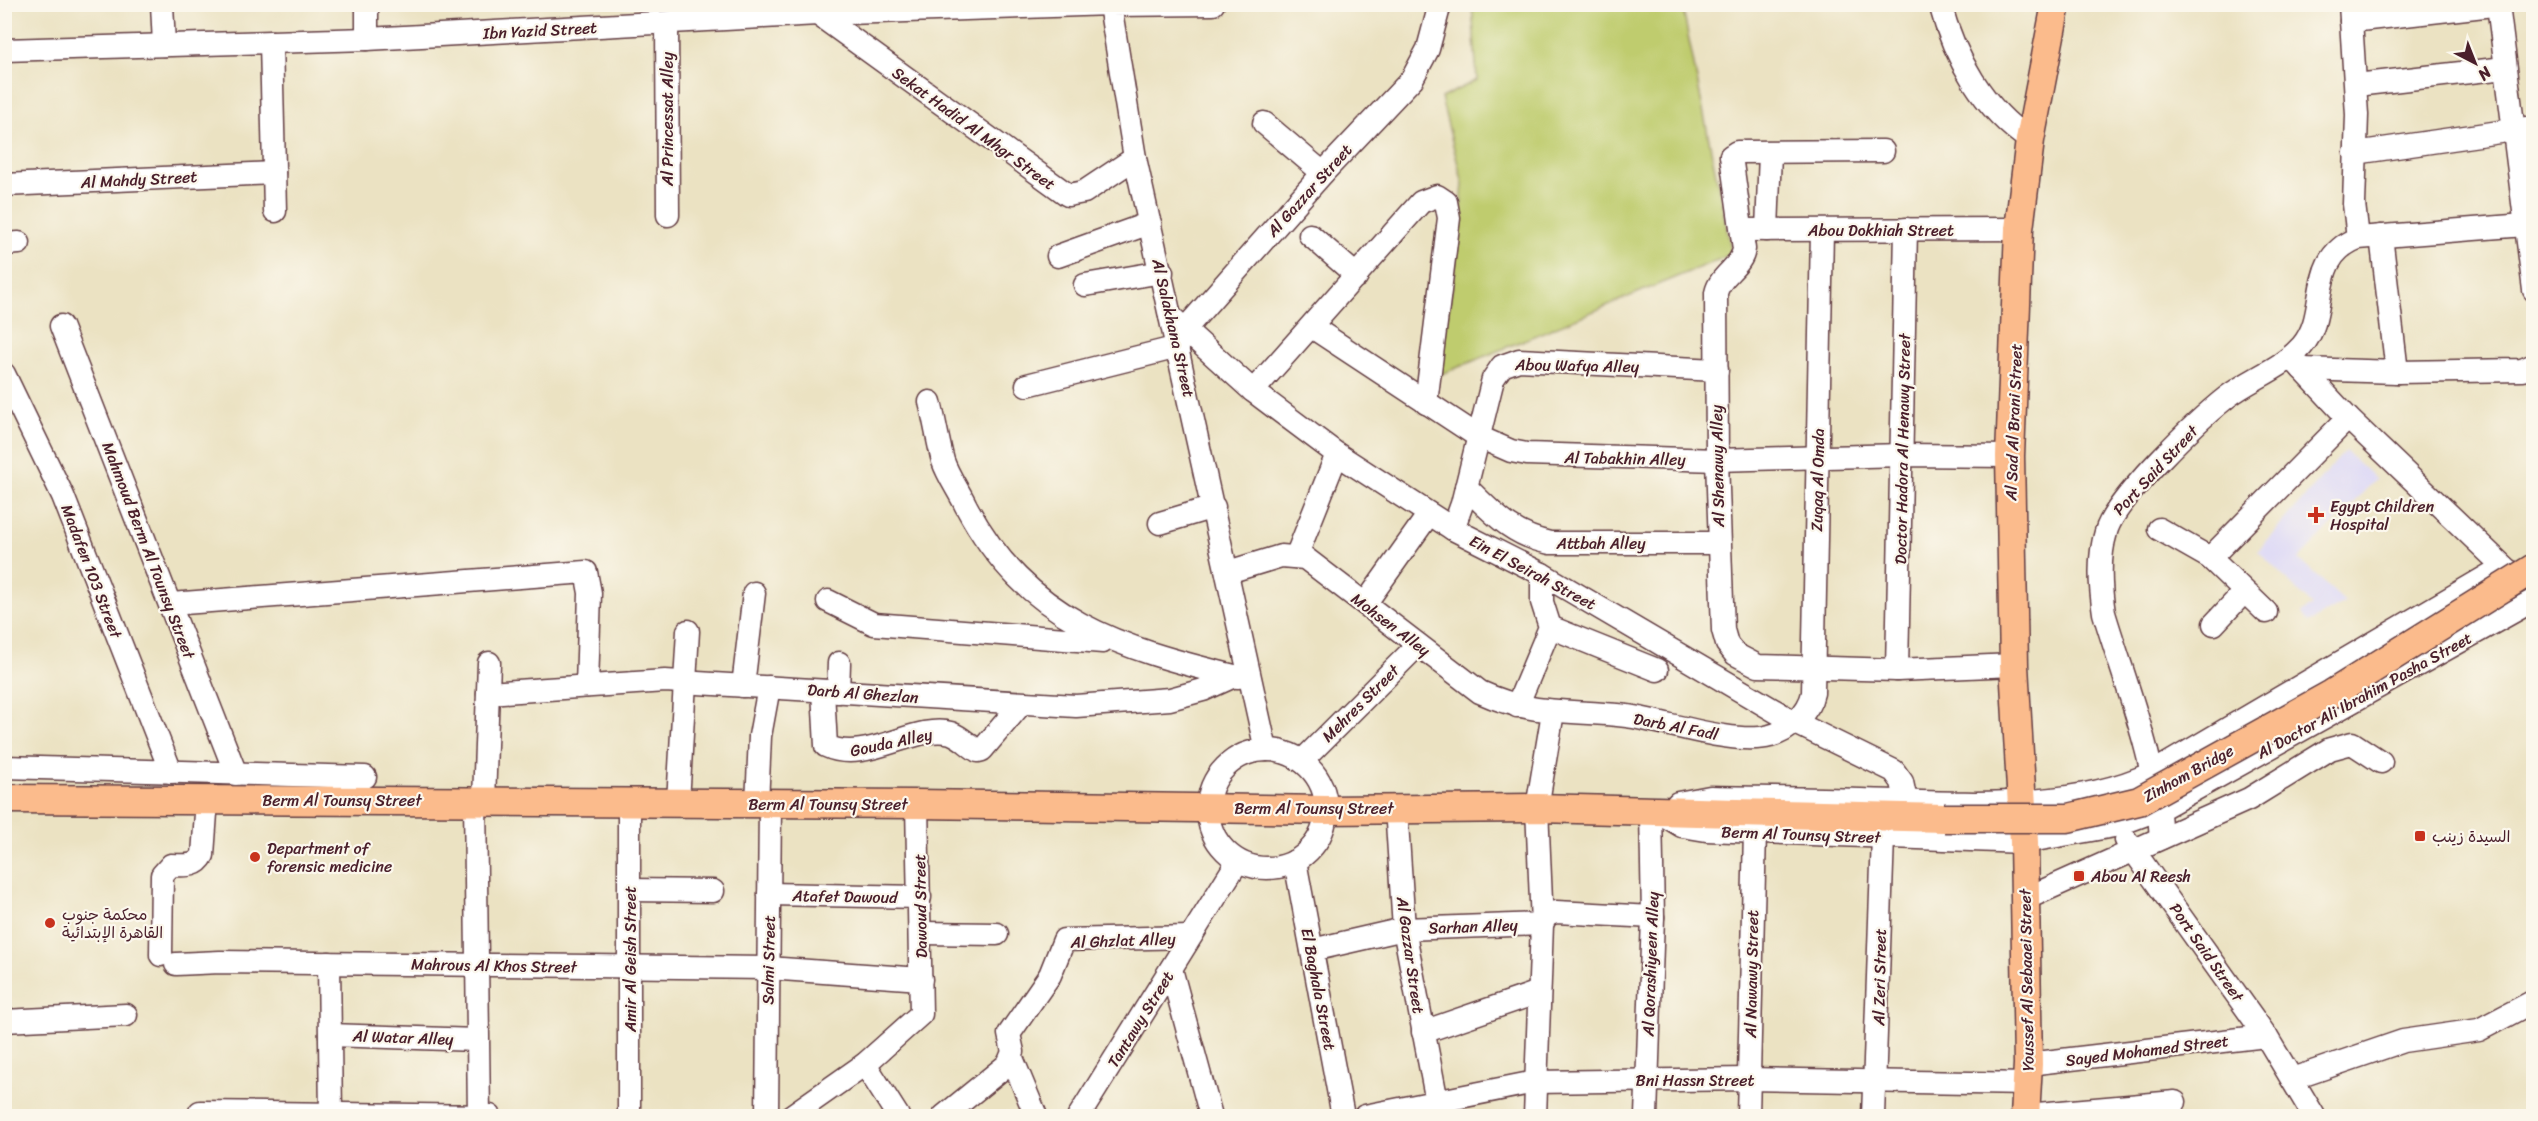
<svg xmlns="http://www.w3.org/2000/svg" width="2538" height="1121" viewBox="0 0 2538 1121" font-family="Sriracha,'Playpen Sans Arabic',sans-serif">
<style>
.built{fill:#dad6f7}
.green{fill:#bfcc6e;stroke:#84764c;stroke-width:1.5}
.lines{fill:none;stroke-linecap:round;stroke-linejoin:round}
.minor-casing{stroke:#623c42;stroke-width:25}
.major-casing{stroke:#623c42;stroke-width:31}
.minor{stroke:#fff;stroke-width:22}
.major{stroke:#fbbb8c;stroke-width:28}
.major-bridge-casing{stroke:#623c42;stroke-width:31;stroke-linecap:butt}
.major-bridge{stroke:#fbbb8c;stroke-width:28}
.poi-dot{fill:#c8321e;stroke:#fbf7ec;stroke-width:2}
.labels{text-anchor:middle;stroke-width:4.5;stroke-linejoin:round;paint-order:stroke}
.street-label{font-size:16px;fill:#4a1f2b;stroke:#fbf7ec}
.poi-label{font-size:16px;fill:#4a1f2b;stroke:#fbf7ec;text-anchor:start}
</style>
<rect width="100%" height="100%" fill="#fbf7ec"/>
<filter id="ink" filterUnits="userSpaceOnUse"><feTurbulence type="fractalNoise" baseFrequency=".0167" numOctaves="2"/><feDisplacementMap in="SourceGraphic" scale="12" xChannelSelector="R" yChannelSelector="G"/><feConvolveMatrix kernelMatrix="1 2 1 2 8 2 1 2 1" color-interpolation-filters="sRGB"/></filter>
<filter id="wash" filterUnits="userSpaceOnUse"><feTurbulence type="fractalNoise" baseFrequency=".008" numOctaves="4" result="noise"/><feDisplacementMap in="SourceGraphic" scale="24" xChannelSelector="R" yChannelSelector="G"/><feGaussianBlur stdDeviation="1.35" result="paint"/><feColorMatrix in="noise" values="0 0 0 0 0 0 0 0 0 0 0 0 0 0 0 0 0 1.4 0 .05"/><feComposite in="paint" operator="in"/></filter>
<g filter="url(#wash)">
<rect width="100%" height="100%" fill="#ebe2c2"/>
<path class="built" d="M2345 451 2376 479 2299 559 2345 602 2308 623 2302 613 2312 605 2258 551Z"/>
<path class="green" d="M1472 5H1682L1732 254 1437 376 1455 270 1463 184 1441 98 1477 80Z"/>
</g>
<g filter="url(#ink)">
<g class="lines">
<defs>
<g id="minor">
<path d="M162 4 164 45"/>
<path d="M367 4V39"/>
<path d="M1213 4 1110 5 1135 158 1266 750"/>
<path d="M1940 4C1954 57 1984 110 2030 140"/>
<path d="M2350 4 2357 115 2354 204 2358 238"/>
<path d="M2498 5 2534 290"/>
<path d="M815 12 1068 195 1084 192 1135 158"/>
<path d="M2351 21 2502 4"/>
<path d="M667 23 668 215"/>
<path d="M271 42 275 211"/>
<path d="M4 50 367 39 818 14 1110 4"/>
<path d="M2356 85 2505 68"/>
<path d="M1264 123 1323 173"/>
<path d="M1883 151 1737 152 1731 156 1744 249C1742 267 1720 274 1716 293L1717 460 1723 630 1727 644 1735 654 1758 666 1897 670 2014 665"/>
<path d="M2355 153 2534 127"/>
<path d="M4 185 274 173"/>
<path d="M1742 230 2019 229"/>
<path d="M1767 230 1770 153"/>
<path d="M1310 235 1357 276"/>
<path d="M2381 236 2397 372"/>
<path d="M4 244 19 243"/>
<path d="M1058 256 1150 223"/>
<path d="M1085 285 1162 272"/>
<path d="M1170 316 1253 391 1337 454 1453 529 1542 574 1794 722 1894 771 1902 782 1906 801"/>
<path d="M61 326 236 774"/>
<path d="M1312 327 1479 437 1511 451 1527 454 1717 460 1903 455 2010 456"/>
<path d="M1186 328 1323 173 1412 79 1428 49 1440 4"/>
<path d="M2291 357 2348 418 2506 569 2514 574"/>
<path d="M2302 369 2397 372 2522 370 2534 365"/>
<path d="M4 374 63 496 171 772"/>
<path d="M1027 385 1178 347"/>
<path d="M1253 391 1421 202 1437 196 1446 202 1449 218 1426 403"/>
<path d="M930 402C935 422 938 442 943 461 948 476 959 491 966 506 1027 621 1119 648 1238 677"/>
<path d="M1466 487C1493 513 1511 535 1550 543H1719"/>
<path d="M1160 523 1214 507"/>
<path d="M1453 529 1462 504 1493 379 1502 366 1519 360 1717 370"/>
<path d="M2159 529 2210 558 2266 612"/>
<path d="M1296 557 1337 454"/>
<path d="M2210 558 2348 418"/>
<path d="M1228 572 1281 556 1305 558 1480 692C1535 717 1570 709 1627 716 1665 721 1735 746 1770 736 1790 731 1809 712 1813 693L1822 231"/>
<path d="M828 601 874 624 1103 642"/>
<path d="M171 604 586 572 590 593 587 686"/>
<path d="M1365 604 1429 514"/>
<path d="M2214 624 2244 592"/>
<path d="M1550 627 1657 670"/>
<path d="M1897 670 1906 229"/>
<path d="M743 686 754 593"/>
<path d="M823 691 826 746C866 765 915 723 951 733 962 737 968 745 978 751L982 750 1021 704"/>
<path d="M838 692 839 663"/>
<path d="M488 693 665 681 1076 706 1170 699 1203 690 1234 676"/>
<path d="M1517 706 1550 627 1542 602V574"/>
<circle cx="1267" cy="809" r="59"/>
<path d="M1302 761 1418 645"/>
<path d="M4 767 365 777"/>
<path d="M475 800 479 1116"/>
<path d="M484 800 489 663"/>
<path d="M678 802 688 631"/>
<path d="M1678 803 1710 797C1760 798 1810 798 1860 800 1953 802 2067 813 2152 773L2503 567"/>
<path d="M757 804 760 736 769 687"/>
<path d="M1396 807 1404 929 1437 1102"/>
<path d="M1659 812 1682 826 1706 830 2024 842 2114 826 2160 809 2534 600"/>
<path d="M2161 838C2157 761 2126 686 2104 613 2100 586 2098 558 2106 532 2114 500 2199 419 2227 397 2250 379 2283 368 2302 346 2331 312 2305 259 2358 238L2525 225"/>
<path d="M2126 840 2266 1036 2314 1116"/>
<path d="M1295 861 1343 1116"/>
<path d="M630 890 713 891"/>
<path d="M769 894 920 897"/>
<path d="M2025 899 2249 799 2330 749 2352 743 2381 762"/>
<path d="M921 933 997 934"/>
<path d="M1312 950 1404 929 1542 924 1547 915 1556 912 1653 917"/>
<path d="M161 955 162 875 171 865C184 865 196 868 203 855L207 799"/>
<path d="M329 963 331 1116"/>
<path d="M176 964 220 962 768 968 921 979"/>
<path d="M1171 969 1211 1116"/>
<path d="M4 1021 126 1015"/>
<path d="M1423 1032 1539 992"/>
<path d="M330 1035 476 1040"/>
<path d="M1012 1058 1036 1116"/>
<path d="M865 1064 898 1116"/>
<path d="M2028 1064 2266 1036"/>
<path d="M2292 1079 2403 1041 2479 1030 2534 1001"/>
<path d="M200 1112 490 1116"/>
<path d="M2025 1115 2175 1102"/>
<path d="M629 1116V802"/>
<path d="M767 1116 770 804"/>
<path d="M791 1116 865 1064 921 1014 917 804"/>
<path d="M944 1116 1008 1064 1013 1052 1009 1034 1050 975 1064 940 1190 937"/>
<path d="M1079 1116 1238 861"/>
<path d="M1365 1116 1535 1082 1748 1079 2028 1084"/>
<path d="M1535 1116 1542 924 1537 808 1553 712"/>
<path d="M1646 1116 1653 917 1651 811"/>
<path d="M1748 1116 1755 832"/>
<path d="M1873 1116 1883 837"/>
</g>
<g id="major">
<path d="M4 799 917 804 1326 810 1537 808 1944 818"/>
<path d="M2025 1116 2028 1064 2024 842 2014 665 2010 456 2019 229 2030 140 2056 4"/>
</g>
</defs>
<use href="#minor" class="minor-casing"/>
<use href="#major" class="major-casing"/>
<use href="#minor" class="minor"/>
<use href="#major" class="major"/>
<defs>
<path id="major-bridge" d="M1944 818H2068L2139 801 2332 694 2534 568"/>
</defs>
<use href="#major-bridge" class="major-bridge-casing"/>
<use href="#major-bridge" class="major-bridge"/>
</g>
</g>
<g class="poi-dot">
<path d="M2313 506h6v6h6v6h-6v6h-6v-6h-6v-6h6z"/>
<rect x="2414" y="830" width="12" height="12" rx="3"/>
<circle cx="255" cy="857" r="6"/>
<rect x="2073" y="870" width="12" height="12" rx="3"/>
<circle cx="50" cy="923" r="6"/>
</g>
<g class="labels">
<g class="street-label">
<text transform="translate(540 30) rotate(-3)" y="6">Ibn Yazid Street</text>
<text transform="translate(667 119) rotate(-90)" y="6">Al Princessat Alley</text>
<text transform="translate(974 128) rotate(36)" y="6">Sekat Hadid Al Mhgr Street</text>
<text transform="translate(139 179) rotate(-3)" y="6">Al Mahdy Street</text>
<text transform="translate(1309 190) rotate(-48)" y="6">Al Gazzar Street</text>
<text x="1881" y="236">Abou Dokhiah Street</text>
<text transform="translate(1174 328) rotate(77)" y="6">Al Salakhana Street</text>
<text transform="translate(1577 365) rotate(1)" y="6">Abou Wafya Alley</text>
<text transform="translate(2013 422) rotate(-88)" y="6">Al Sad Al Brani Street</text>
<text transform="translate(1902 449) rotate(-89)" y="6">Doctor Hadora Al Henawy Street</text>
<text transform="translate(1625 458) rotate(1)" y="6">Al Tabakhin Alley</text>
<text transform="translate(1717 466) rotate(-91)" y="6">Al Shenawy Alley</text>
<text transform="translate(2155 470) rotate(-47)" y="6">Port Said Street</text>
<text transform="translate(1817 480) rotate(-89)" y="6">Zuqaq Al Omda</text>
<text x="1601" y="549">Attbah Alley</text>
<text transform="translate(149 550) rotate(69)" y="6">Mahmoud Berm Al Tounsy Street</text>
<text transform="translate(92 571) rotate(69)" y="6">Madafen 103 Street</text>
<text transform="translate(1533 572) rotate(28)" y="6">Ein El Seirah Street</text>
<text transform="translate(1391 624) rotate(37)" y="6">Mohsen Alley</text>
<text transform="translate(863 693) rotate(4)" y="6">Darb Al Ghezlan</text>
<text transform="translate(2364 695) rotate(-29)" y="6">Al Doctor Ali Ibrahim Pasha Street</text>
<text transform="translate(1360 703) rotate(-45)" y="6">Mehres Street</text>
<text transform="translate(1676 726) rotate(11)" y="6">Darb Al Fadl</text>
<text transform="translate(891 742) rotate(-12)" y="6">Gouda Alley</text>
<text transform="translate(2188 773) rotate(-29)" y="6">Zinhom Bridge</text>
<text x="342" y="806">Berm Al Tounsy Street</text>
<text x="828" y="810">Berm Al Tounsy Street</text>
<text x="1314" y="814">Berm Al Tounsy Street</text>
<text transform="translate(1801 834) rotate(2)" y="6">Berm Al Tounsy Street</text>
<text transform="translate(845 896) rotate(1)" y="6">Atafet Dawoud</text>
<text transform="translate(920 906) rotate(-91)" y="6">Dawoud Street</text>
<text transform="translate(1473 926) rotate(-2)" y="6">Sarhan Alley</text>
<text transform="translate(1123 940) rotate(-2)" y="6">Al Ghzlat Alley</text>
<text transform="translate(2207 952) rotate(55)" y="6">Port Said Street</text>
<text transform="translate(1411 955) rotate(82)" y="6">Al Gazzar Street</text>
<text transform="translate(630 959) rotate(-90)" y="6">Amir Al Geish Street</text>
<text transform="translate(768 960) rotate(-89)" y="6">Salmi Street</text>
<text transform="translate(1650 964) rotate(-88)" y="6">Al Qorashiyeen Alley</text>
<text transform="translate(494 965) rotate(1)" y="6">Mahrous Al Khos Street</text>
<text transform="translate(1751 974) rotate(-89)" y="6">Al Nawawy Street</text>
<text transform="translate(1879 977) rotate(-89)" y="6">Al Zeri Street</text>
<text transform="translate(2026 980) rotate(-91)" y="6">Youssef Al Sebaaei Street</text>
<text transform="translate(1319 989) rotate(79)" y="6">El Baghala Street</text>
<text transform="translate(1140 1019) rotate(-58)" y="6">Tantawy Street</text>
<text transform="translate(403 1037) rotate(2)" y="6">Al Watar Alley</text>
<text transform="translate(2147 1050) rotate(-7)" y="6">Sayed Mohamed Street</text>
<text x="1695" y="1086">Bni Hassn Street</text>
</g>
<g class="poi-label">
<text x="2330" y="512">Egypt Children<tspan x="2330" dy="18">Hospital</tspan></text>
<text x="2432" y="842">السيدة زينب</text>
<text x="267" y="854">Department of<tspan x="267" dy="18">forensic medicine</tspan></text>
<text x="2091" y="882">Abou Al Reesh</text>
<text x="62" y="920">محكمة جنوب<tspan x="62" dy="18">القاهرة الإبتدائية</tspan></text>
</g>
</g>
<rect width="2538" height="1121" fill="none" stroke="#fbf7ec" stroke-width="24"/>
<g transform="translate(2475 63) rotate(138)" stroke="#fbf7ec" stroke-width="4.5" paint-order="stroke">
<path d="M0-4.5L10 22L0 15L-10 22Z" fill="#4a1f2b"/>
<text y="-9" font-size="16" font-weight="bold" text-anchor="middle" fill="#4a1f2b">N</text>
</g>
</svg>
